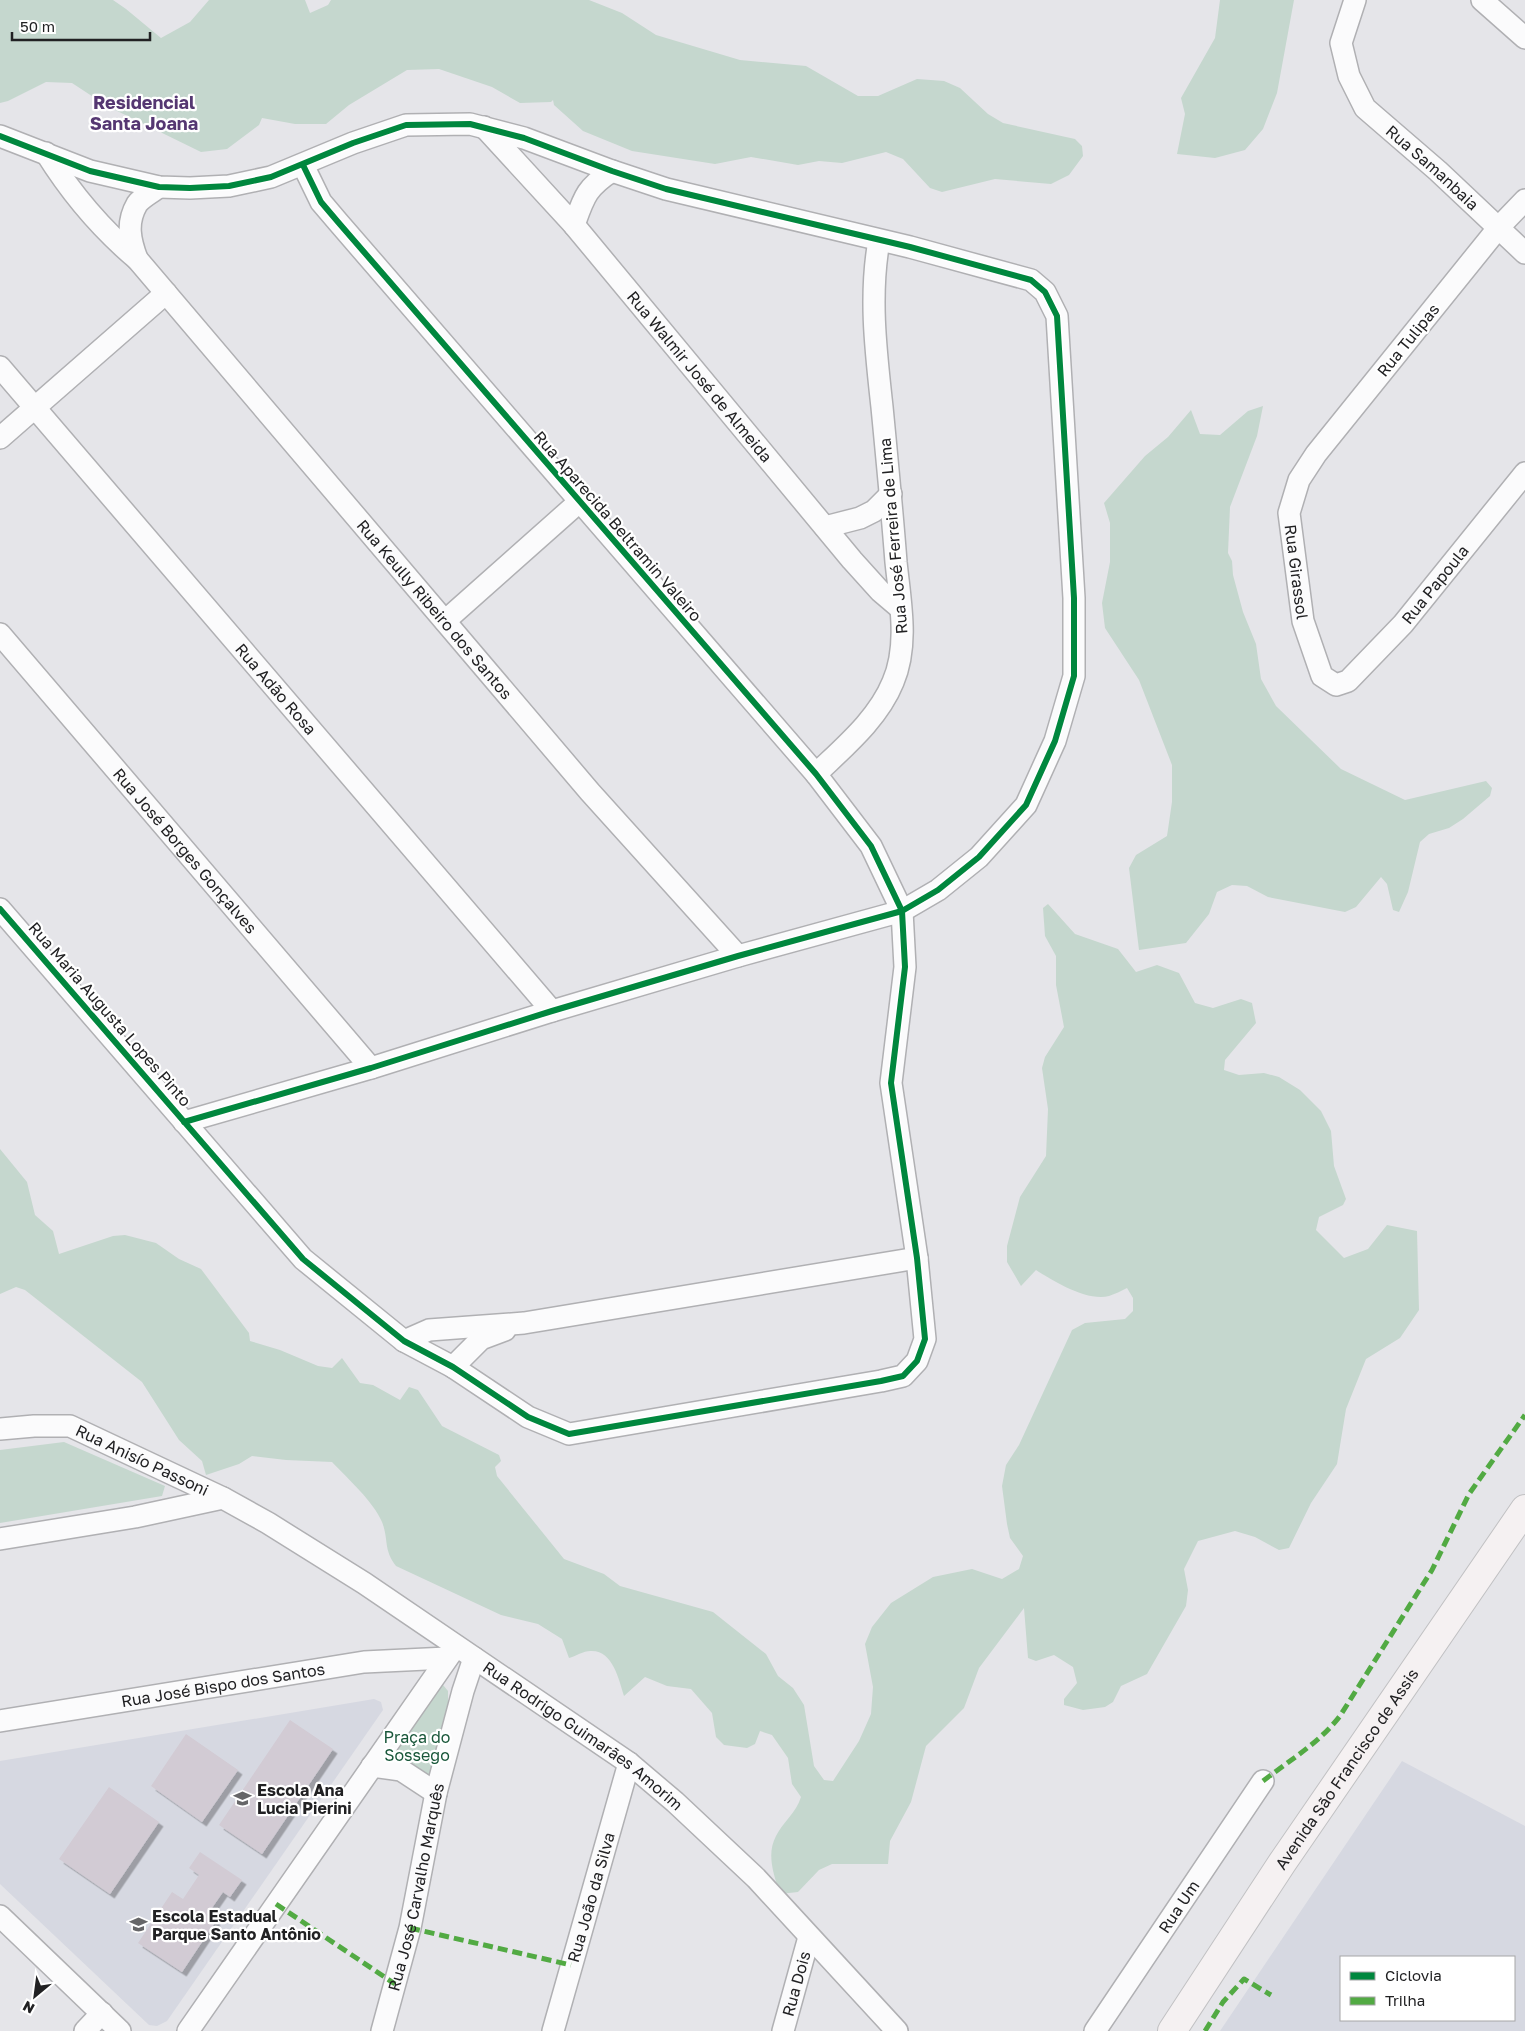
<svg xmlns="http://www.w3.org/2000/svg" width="1525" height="2031" viewBox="0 0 1525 2031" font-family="'Golos Text',sans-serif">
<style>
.built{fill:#d6d8e1;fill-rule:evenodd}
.green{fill:#c5d7ce}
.building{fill:#d2cbd4;filter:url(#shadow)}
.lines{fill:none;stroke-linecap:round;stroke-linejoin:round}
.minor-casing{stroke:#b0b0b3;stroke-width:24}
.primary-casing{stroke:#c1c1c3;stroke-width:30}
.minor{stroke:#fbfbfc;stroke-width:21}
.primary{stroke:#f5f1f2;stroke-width:28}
.quiet{stroke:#52aa43;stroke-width:5;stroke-dasharray:10 5;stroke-linecap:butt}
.cycleway-casing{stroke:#fff;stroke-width:9}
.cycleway{stroke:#00873e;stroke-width:6}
.labels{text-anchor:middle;stroke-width:4.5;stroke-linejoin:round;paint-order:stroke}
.street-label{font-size:16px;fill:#212123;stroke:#fff}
.park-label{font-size:16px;fill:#19573a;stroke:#fff}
.poi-label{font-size:16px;font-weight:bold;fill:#212123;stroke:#fff;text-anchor:start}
.neighbourhood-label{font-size:18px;font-weight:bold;fill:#553772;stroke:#fff}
</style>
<defs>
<filter id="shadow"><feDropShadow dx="4.5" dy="4.5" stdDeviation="0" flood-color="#0004"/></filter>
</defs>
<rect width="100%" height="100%" fill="#e5e5e9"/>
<g class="built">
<path d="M374 1699 381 1702 383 1710 167 2021 157 2026 149 2025 0 1884V1761Z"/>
<path d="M1402 1761 1525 1826V2031H1220ZM1341 1957H1514V2020H1341Z"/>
</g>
<g class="green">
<path d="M0 0H113L126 9 161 38 190 22 209 0H305L310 13 328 5 331 0H589L622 13 656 35 740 60 806 66 858 96H878L917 79 944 81 960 88 988 114 1003 123 1075 139 1082 146 1083 156 1069 175 1051 184 995 179 942 192 930 188 903 159 886 152 842 163 819 161 798 165 751 157 715 164 632 151 583 131 554 105 553 100 551 102 520 103 492 87 439 69 407 70 349 105 326 124H295L262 118 259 125 227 149 201 152 107 106 72 83 46 82 8 101 0 103Z"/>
<path d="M1220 0H1294L1277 93 1263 129 1245 150 1215 158 1177 154 1185 114 1181 98 1215 38Z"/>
<path d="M1263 406 1257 436 1230 507 1228 553 1232 561 1233 575 1243 612 1256 644 1261 679 1276 706 1341 769 1405 800 1486 781 1492 788 1490 796 1463 819 1449 828 1429 834 1420 842 1408 892 1399 912 1393 910 1387 884 1381 877 1356 907 1345 912 1268 897 1247 886 1232 885 1217 892 1209 914 1186 943 1139 950 1129 868 1136 855 1167 836 1172 802V765L1139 680 1105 628 1102 603 1110 562V523L1104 503 1145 456 1168 437 1191 410 1200 434 1220 435 1248 411Z"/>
<path d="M1048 904 1075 934 1118 949 1136 972 1157 965 1179 973 1195 1003 1213 1008 1241 999 1252 1003 1256 1023 1225 1060 1224 1070 1239 1075 1264 1073 1279 1077 1300 1090 1321 1111 1331 1131 1334 1166 1346 1199 1343 1205 1319 1217 1316 1230 1344 1258 1368 1249 1387 1225 1417 1231 1419 1310 1400 1338 1366 1359 1346 1409 1337 1464 1311 1503 1289 1548 1279 1550 1255 1537 1235 1531 1198 1541 1184 1569 1188 1590 1186 1606 1147 1674 1121 1686 1113 1702 1105 1707 1083 1710 1064 1705V1699L1077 1683 1073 1667 1054 1655 1036 1661 1028 1658 1024 1608 979 1668 964 1708 926 1746 911 1802 890 1841 888 1864H832L819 1870 798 1892 780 1894C774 1875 766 1855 776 1836 783 1822 796 1813 801 1797L792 1784 788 1758 772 1735 760 1731 755 1744 747 1748 724 1745 716 1737 712 1713 691 1689 667 1686 645 1677 624 1696C619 1680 613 1651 592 1651 585 1650 576 1656 569 1658L562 1639 538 1624 501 1615 396 1566C383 1549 389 1540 382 1522 373 1501 348 1479 332 1462L286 1460 252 1456 239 1464 206 1475 202 1461 179 1440 142 1382 25 1290 16 1287 0 1294V1149L27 1182 35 1215 53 1231 59 1254 113 1236 125 1235 156 1243 179 1259 201 1269 249 1333 250 1341 280 1350 318 1366 332 1368 342 1358 360 1383 373 1385 400 1400 409 1387 418 1390 442 1426 499 1455 501 1461 495 1467 497 1476 564 1559 604 1574 620 1586 713 1612 766 1654 778 1676 793 1688 804 1705 814 1766 824 1780 833 1781 859 1741 871 1714 873 1687 865 1644 872 1627 891 1603 933 1577 972 1569 1002 1579 1019 1569 1023 1556 1010 1538 1007 1524 1002 1486 1006 1465 1019 1445 1072 1330 1085 1323 1125 1319 1133 1311V1298L1127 1288C1121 1291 1115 1294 1109 1296 1088 1302 1053 1281 1036 1270L1021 1286 1007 1262V1246L1020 1197 1046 1156 1048 1109 1042 1068 1045 1057 1064 1027 1056 985V956L1045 936 1043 908Z"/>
<path d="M64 1442 165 1486 162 1496 0 1523V1450Z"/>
<path d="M438 1679 448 1691V1707L432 1778 386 1755Z"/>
</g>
<g class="building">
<path d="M290 1720 333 1749 262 1854 219 1825Z"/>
<path d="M186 1734 238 1770 202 1822 151 1786Z"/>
<path d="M109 1787 159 1822 110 1894 59 1859Z"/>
<path d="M200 1852 242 1880 230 1897 223 1892 207 1915 216 1921 182 1972 138 1943 172 1892 183 1899 199 1875 189 1868Z"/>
</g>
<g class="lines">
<defs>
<g id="minor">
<path id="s1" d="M1355 0 1341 43 1349 76 1365 108 1438 171 1525 253"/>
<path d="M1482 0 1525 38"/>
<path id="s2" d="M484 127 574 225 852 560 880 591 900 608"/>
<path d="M0 136 90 171 159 187 190 188 229 186 271 177 353 143 406 125 470 124 524 138 612 171 666 189 910 247 1031 280 1045 292 1057 316 1074 598V676L1055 741 1026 805 979 857 938 890 902 911 738 956 552 1011 371 1068 184 1122"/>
<path id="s3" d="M46 153C71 193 100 228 137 259L590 792 738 956"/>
<path id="s4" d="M1525 200 1499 227 1316 454 1299 480 1289 513 1303 621 1322 676 1336 685 1348 681 1403 624 1525 473"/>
<path d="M574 225C584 197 586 188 612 171"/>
<path d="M137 259C130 240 126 223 137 204 141 198 152 192 159 187"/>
<path id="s5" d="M0 367 552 1011"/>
<path d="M0 438 166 293"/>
<path d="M825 527 860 518 874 511 891 494"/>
<path d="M445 621 579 502"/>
<path id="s6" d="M0 634 371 1068"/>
<path d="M816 774C844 747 878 719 893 682 909 645 900 601 896 562 892 510 887 459 882 407 876 352 869 296 879 241"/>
<path d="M0 909 303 1259 404 1341 453 1367 528 1417 569 1434 881 1381 903 1376 917 1361 925 1339 917 1258 891 1083 905 967 902 911 871 846 816 774 338 222 321 202 303 165"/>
<path d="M404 1341 429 1330 524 1323 917 1258"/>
<path d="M453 1367 481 1339 505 1330"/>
<path id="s7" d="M0 1429 34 1426H70L223 1498 268 1523 364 1583 629 1763 675 1802 756 1878 897 2031"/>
<path d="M0 1539 135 1517 223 1498"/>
<path id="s8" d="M0 1721 364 1662 447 1658"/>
<path d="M372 1766 401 1770 436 1793"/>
<path d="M0 1916 120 2031"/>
<path d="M85 2031 102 2013"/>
<path d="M188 2031 456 1646"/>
<path id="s9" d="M382 2031 410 1928 436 1793 463 1691 474 1658"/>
<path id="s10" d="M553 2031 629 1763"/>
<path id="s11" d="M783 2031 809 1937"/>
<path id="s12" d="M1095 2031 1263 1781"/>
</g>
<g id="primary">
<path id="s13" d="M1172 2031 1282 1863 1525 1509"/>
</g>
</defs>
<use href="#minor" class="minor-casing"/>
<use href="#primary" class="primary-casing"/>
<use href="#minor" class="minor"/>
<use href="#primary" class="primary"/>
<g class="quiet">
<path d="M1263 1781C1290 1760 1319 1743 1340 1716L1432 1570 1469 1494 1525 1415"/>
<path d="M276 1904 395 1984"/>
<path d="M410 1928 571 1965"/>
<path d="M1205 2031 1223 2002 1244 1979 1271 1995"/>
</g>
<defs>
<g id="cycleway">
<path d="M0 136 90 171 159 187 190 188 229 186 271 177 353 143 406 125 470 124 524 138 612 171 666 189 910 247 1031 280 1045 292 1057 316 1074 598V676L1055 741 1026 805 979 857 938 890 902 911 738 956 552 1011 371 1068 184 1122"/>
<path d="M0 909 303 1259 404 1341 453 1367 528 1417 569 1434 881 1381 903 1376 917 1361 925 1339 917 1258 891 1083 905 967 902 911 871 846 816 774 338 222 321 202 303 165"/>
</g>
</defs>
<use href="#cycleway" class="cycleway-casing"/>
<use href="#cycleway" class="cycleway"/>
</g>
<defs>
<symbol id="school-bare" viewBox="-9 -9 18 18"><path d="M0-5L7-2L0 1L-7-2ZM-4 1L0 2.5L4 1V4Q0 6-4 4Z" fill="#666668" stroke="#fff" stroke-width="2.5" paint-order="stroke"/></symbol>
</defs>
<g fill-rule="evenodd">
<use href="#school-bare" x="230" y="1786" width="25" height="25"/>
<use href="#school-bare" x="126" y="1912" width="25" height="25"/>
</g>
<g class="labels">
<g class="street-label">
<text dy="6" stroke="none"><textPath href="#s1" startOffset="205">Rua Samanbaia</textPath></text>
<text transform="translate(1408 340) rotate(-51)" y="6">Rua Tulipas</text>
<text dy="6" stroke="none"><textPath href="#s2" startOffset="330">Rua Walmir José de Almeida</textPath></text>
<text transform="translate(618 526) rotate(49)" y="6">Rua Aparecida Beltramin Valeiro</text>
<text transform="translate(893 536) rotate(-95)" y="6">Rua José Ferreira de Lima</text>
<text dy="6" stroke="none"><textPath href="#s4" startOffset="454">Rua Girassol</textPath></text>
<text dy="6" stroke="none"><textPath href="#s4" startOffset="721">Rua Papoula</textPath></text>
<text dy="6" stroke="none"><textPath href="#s3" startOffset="600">Rua Keully Ribeiro dos Santos</textPath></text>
<text dy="6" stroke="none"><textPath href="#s5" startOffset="424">Rua Adão Rosa</textPath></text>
<text dy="6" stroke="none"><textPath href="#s6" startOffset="285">Rua José Borges Gonçalves</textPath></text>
<text transform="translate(110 1014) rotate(49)" y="6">Rua Maria Augusta Lopes Pinto</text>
<text dy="6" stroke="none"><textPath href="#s7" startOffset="150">Rua Anisío Passoni</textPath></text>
<text dy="6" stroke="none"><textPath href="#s8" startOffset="226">Rua José Bispo dos Santos</textPath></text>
<text dy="6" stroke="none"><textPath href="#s7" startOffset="671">Rua Rodrigo Guimarães Amorim</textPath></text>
<text dy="6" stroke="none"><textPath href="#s13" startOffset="315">Avenida São Francisco de Assis</textPath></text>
<text dy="6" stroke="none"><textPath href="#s9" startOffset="148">Rua José Carvalho Marquês</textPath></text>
<text dy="6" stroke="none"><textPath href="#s10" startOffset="139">Rua João da Silva</textPath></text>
<text dy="6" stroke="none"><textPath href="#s12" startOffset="150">Rua Um</textPath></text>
<text dy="6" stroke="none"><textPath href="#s11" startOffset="49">Rua Dois</textPath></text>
</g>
<g class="park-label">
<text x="417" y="1743">Praça do<tspan x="417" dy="18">Sossego</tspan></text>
</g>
<g class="poi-label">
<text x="257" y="1796">Escola Ana<tspan x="257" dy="18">Lucia Pierini</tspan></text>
<text x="152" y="1922">Escola Estadual<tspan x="152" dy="18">Parque Santo Antônio</tspan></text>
</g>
<g class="neighbourhood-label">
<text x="144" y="109">Residencial<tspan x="144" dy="21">Santa Joana</tspan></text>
</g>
</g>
<rect x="1340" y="1956" width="175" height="65" fill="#ffffff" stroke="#a6a6a7"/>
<rect x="1350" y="1972" width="25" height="8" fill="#00873e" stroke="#a6a6a7"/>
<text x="1385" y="1981" font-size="15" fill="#212123">Ciclovia</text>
<rect x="1350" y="1997" width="25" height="8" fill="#52aa43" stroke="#a6a6a7"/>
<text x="1385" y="2006" font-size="15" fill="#212123">Trilha</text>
<g transform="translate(35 1996) rotate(209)" stroke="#ffffff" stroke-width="4" paint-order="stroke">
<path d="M0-4L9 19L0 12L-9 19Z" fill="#212123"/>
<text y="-8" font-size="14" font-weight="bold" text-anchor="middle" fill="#212123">N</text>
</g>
<path d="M12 32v8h138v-8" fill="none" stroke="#212123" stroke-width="2.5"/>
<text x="20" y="32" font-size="15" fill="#212123" stroke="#ffffff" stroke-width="4" paint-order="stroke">50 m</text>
</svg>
